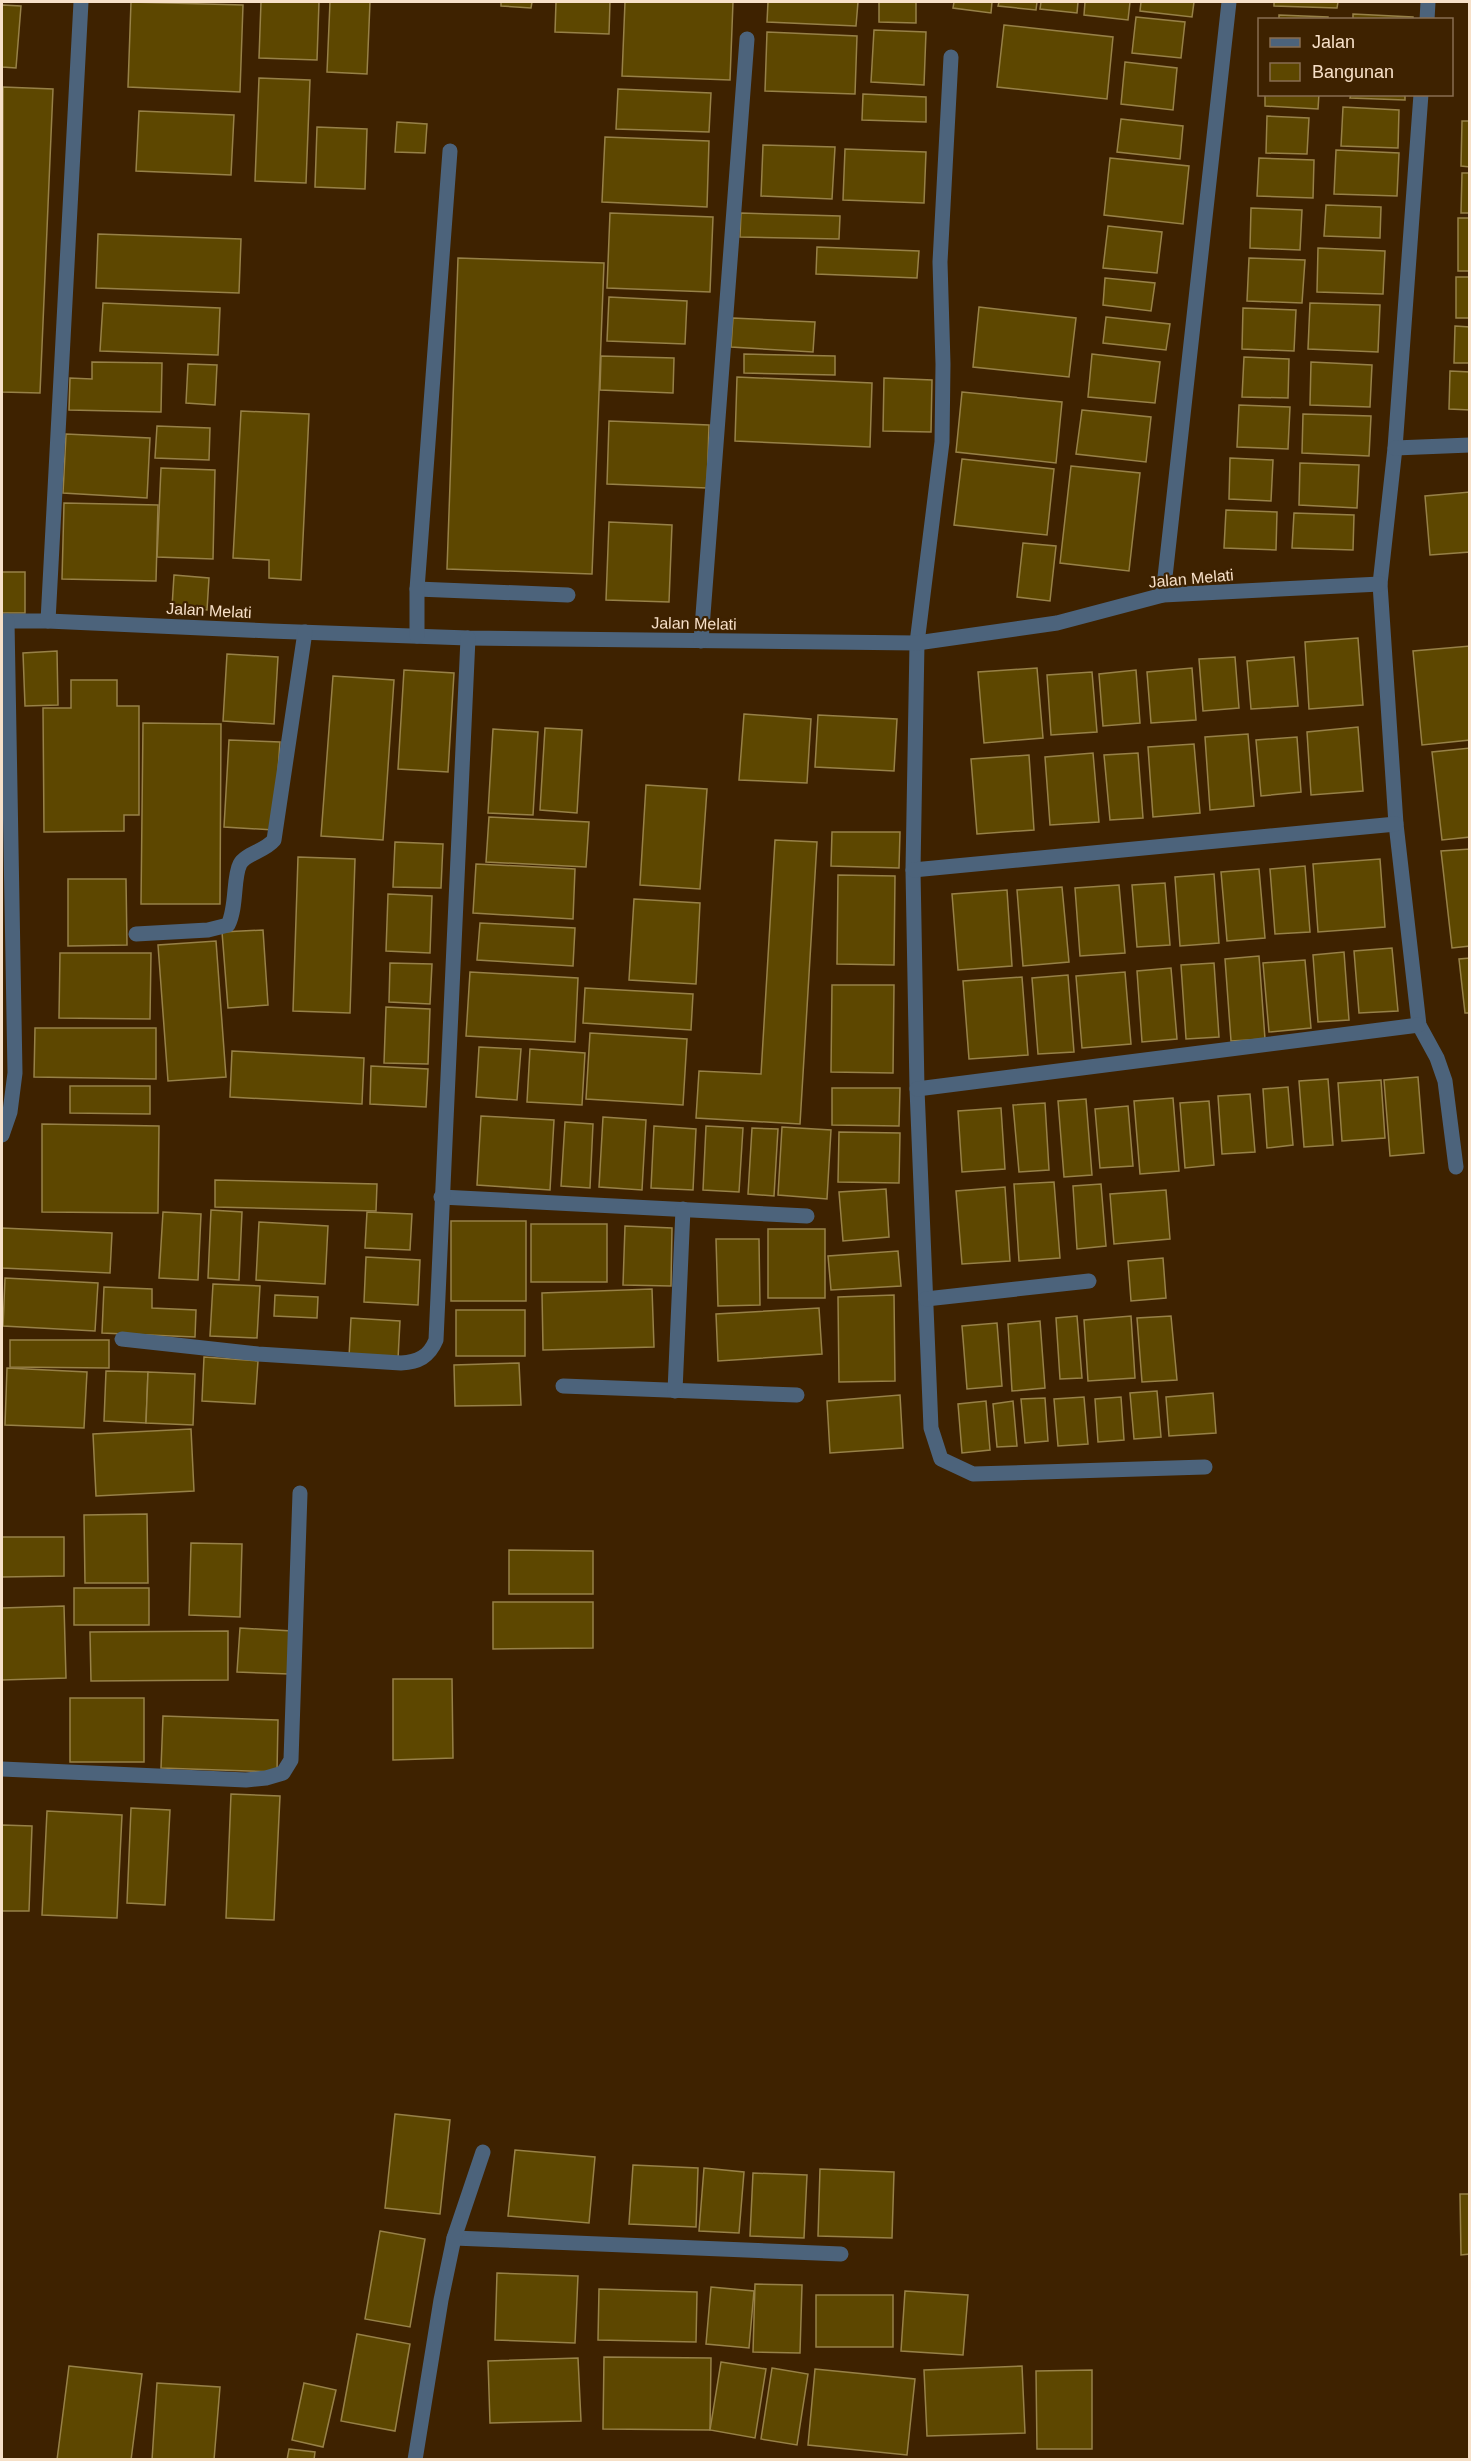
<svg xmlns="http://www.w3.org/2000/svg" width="1471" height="2461" viewBox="0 0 1471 2461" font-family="Helvetica,sans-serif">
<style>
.building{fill:#5d4700;stroke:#978147;stroke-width:1.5}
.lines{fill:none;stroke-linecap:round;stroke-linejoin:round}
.minor{stroke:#4c637b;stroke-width:15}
.labels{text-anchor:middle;stroke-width:4.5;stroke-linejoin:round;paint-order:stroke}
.street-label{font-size:16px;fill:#f7e0c8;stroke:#3e2200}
</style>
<rect width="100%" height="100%" fill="#3e2200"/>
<g class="building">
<path d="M131 2 243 5 240 92 128 87Z"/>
<path d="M261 2H319L317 60 259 58Z"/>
<path d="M330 2H370L367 74 327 72Z"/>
<path d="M501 2H532L531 8 501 6Z"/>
<path d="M556 2H610L609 34 555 32Z"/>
<path d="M625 2H733L730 80 622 76Z"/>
<path d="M768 2H858L856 26 767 22Z"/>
<path d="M879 2H916V23L879 22Z"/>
<path d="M954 2H992L991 13 953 8Z"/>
<path d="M999 2H1037L1036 10 998 6Z"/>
<path d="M1041 2H1078L1077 13 1040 9Z"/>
<path d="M1085 2H1130L1128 20 1084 15Z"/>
<path d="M1141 2H1194L1192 17 1140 11Z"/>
<path d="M1274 2H1338L1337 8 1274 6Z"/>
<path d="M2 5 21 6 16 68 2 67Z"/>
<path d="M1353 14 1413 17V20H1353Z"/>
<path d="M1279 15 1328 17V20H1279Z"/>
<path d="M1136 17 1185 22 1181 58 1132 53Z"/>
<path d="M1004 25 1113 37 1107 99 997 87Z"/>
<path d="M874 30 926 32 924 85 871 82Z"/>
<path d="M767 32 857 36 855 94 765 91Z"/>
<path d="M1125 62 1177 68 1173 110 1121 104Z"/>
<path d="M259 78 310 80 306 183 255 181Z"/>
<path d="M3 87 53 89 40 393 2 392Z"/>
<path d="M618 89 711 93 709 132 616 129Z"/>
<path d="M863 94 926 97V122L862 120Z"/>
<path d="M1265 94H1319L1318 109 1265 106Z"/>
<path d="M1351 94H1405V100L1350 98Z"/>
<path d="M1343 107 1399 110 1398 148 1341 146Z"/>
<path d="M139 111 234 115 231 175 136 171Z"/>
<path d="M1267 116 1309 118 1307 154 1266 153Z"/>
<path d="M1121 119 1183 126 1180 159 1117 152Z"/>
<path d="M1462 121H1470V167L1461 166Z"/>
<path d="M397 122 427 124 425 153 395 152Z"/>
<path d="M317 127 367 129 365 189 315 187Z"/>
<path d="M605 137 709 141 707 207 602 202Z"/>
<path d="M763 145 835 147 832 199 761 196Z"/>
<path d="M845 149 926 152 924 203 843 200Z"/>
<path d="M1336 150 1399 153 1397 196 1334 194Z"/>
<path d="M1110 158 1189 166 1183 224 1104 215Z"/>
<path d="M1259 158 1314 160 1313 198 1257 196Z"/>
<path d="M1462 173H1470V213H1461Z"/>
<path d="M1326 205 1381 207 1380 238 1324 236Z"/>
<path d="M1251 208 1302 210 1300 250 1250 248Z"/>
<path d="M610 213 713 217 710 292 607 288Z"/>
<path d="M741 213 840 216 839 239 740 237Z"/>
<rect x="1458" y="218" width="12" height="53"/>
<path d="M1108 226 1162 232 1157 273 1103 268Z"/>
<path d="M98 234 241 239 239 293 96 288Z"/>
<path d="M817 247 919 251 917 278 816 274Z"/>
<path d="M1318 248 1385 251 1383 294 1317 292Z"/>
<path d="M458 258 604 263 592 574 447 569Z"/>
<path d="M1249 258 1305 260 1302 303 1247 301Z"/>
<rect x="1456" y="277" width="14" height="41"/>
<path d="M1105 278 1155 283 1151 311 1103 305Z"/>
<path d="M609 297 687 301 685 344 607 341Z"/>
<path d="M103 303 220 308 218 355 100 351Z"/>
<path d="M1310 303 1380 305 1378 352 1308 349Z"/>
<path d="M979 307 1076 318 1069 377 973 367Z"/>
<path d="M1243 308 1296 310 1294 351 1242 349Z"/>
<path d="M1106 317 1170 324 1166 350 1103 343Z"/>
<path d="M733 318 815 322 813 352 731 347Z"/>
<path d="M1455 326 1470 327V363H1454Z"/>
<path d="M744 354 835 356V375L744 373Z"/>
<path d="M1092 354 1160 362 1155 403 1088 397Z"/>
<path d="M601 356 674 358 673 393 600 390Z"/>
<path d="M1244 357 1289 359 1288 398 1242 397Z"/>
<path d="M92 362 162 363 161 412 69 410 70 378 92 379Z"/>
<path d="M1311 362 1372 365 1370 407 1310 405Z"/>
<path d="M188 364 217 365 215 405 186 403Z"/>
<path d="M1450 371 1470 372V410L1449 409Z"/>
<path d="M737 377 872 383 870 447 735 441Z"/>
<path d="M884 378 932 380 931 432 883 431Z"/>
<path d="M962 392 1062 402 1056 463 956 452Z"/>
<path d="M1239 405 1290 407 1288 449 1237 447Z"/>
<path d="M1082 410 1151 417 1146 462 1076 454Z"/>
<path d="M241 411 309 414 301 580 269 578V560L233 558Z"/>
<path d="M1303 414 1371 416 1369 456 1302 453Z"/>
<path d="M609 421 709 425 707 488 607 484Z"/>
<path d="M157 426 210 428 209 460 155 458Z"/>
<path d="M66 434 150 438 147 498 63 493Z"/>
<path d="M1230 458 1273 460 1271 501 1229 499Z"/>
<path d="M962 459 1054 469 1047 535 954 525Z"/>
<path d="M1300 463 1359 465 1357 508 1299 505Z"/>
<path d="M1071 466 1140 473 1129 571 1060 563Z"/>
<path d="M161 468 215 470 213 559 157 557Z"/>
<path d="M1470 492V552L1430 555 1425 496Z"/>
<path d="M64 503 158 505 156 581 62 579Z"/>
<path d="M1226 510 1277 512 1276 550 1224 548Z"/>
<path d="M1294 513 1354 515 1353 550 1292 548Z"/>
<path d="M609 522 672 525 669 602 606 600Z"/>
<path d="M1023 543 1056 546 1050 601 1017 597Z"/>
<rect x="2" y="572" width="23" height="41"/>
<path d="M174 575 209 578 207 610 172 607Z"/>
<path d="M1358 638 1363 705 1309 709 1305 642Z"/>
<path d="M1470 646V740L1422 745 1413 651Z"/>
<path d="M57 651 58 705 25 706 23 653Z"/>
<path d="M227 654 278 657 274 724 223 721Z"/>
<path d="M1235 657 1239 708 1203 711 1199 659Z"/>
<path d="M1294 657 1298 706 1251 709 1247 661Z"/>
<path d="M1037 668 1043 738 984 743 978 672Z"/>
<path d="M1192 668 1196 720 1151 723 1147 672Z"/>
<path d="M404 670 454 673 448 772 398 769Z"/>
<path d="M1136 670 1140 723 1103 726 1099 674Z"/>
<path d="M1092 672 1097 732 1051 735 1047 675Z"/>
<path d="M333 676 394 680 383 840 321 836Z"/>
<path d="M71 680H117V706H139V815H124V831L44 832 43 708H71Z"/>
<path d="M744 714 811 719 807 783 739 780Z"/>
<path d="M818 715 897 719 894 771 815 767Z"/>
<path d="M143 723 221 724 220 904H141Z"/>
<path d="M1358 727 1363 791 1311 795 1307 732Z"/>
<path d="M545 728 582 730 577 813 540 810Z"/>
<path d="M493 729 538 732 533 815 488 813Z"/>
<path d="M1248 734 1254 806 1210 810 1205 737Z"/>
<path d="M1297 737 1301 792 1261 796 1256 740Z"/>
<path d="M229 740 280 742 274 830 224 827Z"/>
<path d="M1194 744 1200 813 1153 817 1148 747Z"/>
<path d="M1470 748V837L1442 840 1432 752Z"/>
<path d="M1093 753 1099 822 1050 825 1045 757Z"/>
<path d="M1138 753 1143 818 1110 820 1104 755Z"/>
<path d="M1029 755 1034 830 977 834 971 759Z"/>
<path d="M646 785 707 789 700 889 640 885Z"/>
<path d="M489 817 589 822 586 867 486 862Z"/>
<path d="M832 832H900L899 868 831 866Z"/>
<path d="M775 840 817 842 800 1124 696 1118 699 1071 761 1074Z"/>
<path d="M395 842 443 844 441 888 393 887Z"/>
<path d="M1470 849V946L1452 948 1441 851Z"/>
<path d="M298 857 355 859 350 1013 293 1011Z"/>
<path d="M1380 859 1385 927 1318 932 1313 864Z"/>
<path d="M476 864 575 869 573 919 473 913Z"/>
<path d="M1305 866 1310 932 1275 934 1270 869Z"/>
<path d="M1259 869 1265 938 1227 941 1221 872Z"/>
<path d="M1214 874 1219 943 1180 946 1175 877Z"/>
<path d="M838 875 895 876 894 965 837 964Z"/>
<path d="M68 879H126L127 945 68 946Z"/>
<path d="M1165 883 1170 945 1137 947 1132 885Z"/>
<path d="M1119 885 1125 953 1080 956 1075 888Z"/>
<path d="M1062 887 1069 962 1023 966 1017 890Z"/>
<path d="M1007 890 1012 966 958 970 952 894Z"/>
<path d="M388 894 432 896 430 953 386 951Z"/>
<path d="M634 899 700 903 696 984 629 980Z"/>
<path d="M480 923 575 928 573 966 477 960Z"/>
<path d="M263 930 268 1005 228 1008 222 932Z"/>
<path d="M216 941 226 1077 168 1081 158 945Z"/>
<path d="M1392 948 1398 1011 1359 1013 1354 951Z"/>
<path d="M1344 952 1349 1020 1318 1022 1313 955Z"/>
<path d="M60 953H151L150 1019 59 1018Z"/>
<path d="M1259 956 1265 1039 1231 1041 1225 959Z"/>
<path d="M1470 958V1013H1465L1459 959Z"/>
<path d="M1305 960 1311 1028 1269 1032 1263 963Z"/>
<path d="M390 963 432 964 430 1004 389 1002Z"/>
<path d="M1214 963 1219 1037 1186 1039 1181 965Z"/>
<path d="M1171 968 1177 1039 1142 1042 1137 971Z"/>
<path d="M470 972 578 978 575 1042 466 1036Z"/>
<path d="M1125 972 1131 1044 1082 1048 1076 976Z"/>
<path d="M1068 975 1074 1052 1038 1054 1032 978Z"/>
<path d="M1022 977 1028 1055 969 1059 963 981Z"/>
<path d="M832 985H894L893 1073 831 1072Z"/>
<path d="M585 988 693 994 691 1030 583 1023Z"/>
<path d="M386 1007 430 1009 428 1064 384 1063Z"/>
<path d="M35 1028H156V1079L34 1077Z"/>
<path d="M590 1033 687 1039 683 1105 586 1099Z"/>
<path d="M479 1047 521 1049 517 1100 476 1097Z"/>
<path d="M530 1049 585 1053 582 1105 527 1102Z"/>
<path d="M232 1051 364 1058 362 1104 230 1097Z"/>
<path d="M371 1066 428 1069 426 1107 370 1104Z"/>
<path d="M1418 1077 1424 1153 1390 1156 1384 1080Z"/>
<path d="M1328 1079 1333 1145 1304 1147 1299 1081Z"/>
<path d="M1381 1080 1385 1138 1342 1141 1338 1083Z"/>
<path d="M70 1086H150V1114L70 1113Z"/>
<path d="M1288 1087 1293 1145 1267 1148 1263 1089Z"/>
<path d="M832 1088H900L899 1126 832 1125Z"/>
<path d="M1250 1094 1255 1152 1222 1154 1218 1096Z"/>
<path d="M1173 1098 1179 1171 1140 1174 1134 1101Z"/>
<path d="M1086 1099 1092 1175 1064 1177 1058 1101Z"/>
<path d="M1209 1101 1214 1165 1185 1168 1180 1103Z"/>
<path d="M1045 1103 1049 1170 1019 1172 1013 1105Z"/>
<path d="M1128 1106 1133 1166 1100 1168 1095 1109Z"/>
<path d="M1001 1108 1005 1169 962 1172 958 1111Z"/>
<path d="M481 1116 554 1120 550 1190 477 1185Z"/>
<path d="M603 1117 646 1120 642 1190 599 1187Z"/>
<path d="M565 1122 593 1124 590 1188 561 1186Z"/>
<path d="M42 1124 159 1126 158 1213 42 1212Z"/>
<path d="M654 1126 696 1129 693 1190 651 1188Z"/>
<path d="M706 1126 743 1128 739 1192 703 1190Z"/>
<path d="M782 1127 831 1130 827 1199 778 1195Z"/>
<path d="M752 1128 778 1129 774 1196 748 1194Z"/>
<path d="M839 1132 900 1133 899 1183 838 1182Z"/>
<path d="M215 1180 377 1184 376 1211 215 1207Z"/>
<path d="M1054 1182 1060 1258 1019 1261 1014 1184Z"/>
<path d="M1101 1184 1106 1246 1077 1249 1073 1186Z"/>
<path d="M1005 1187 1010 1261 962 1264 956 1191Z"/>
<path d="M886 1189 889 1237 843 1241 839 1192Z"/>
<path d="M1166 1190 1170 1239 1114 1244 1110 1194Z"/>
<path d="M211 1210 242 1212 239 1280 208 1278Z"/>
<path d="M163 1212 201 1214 198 1280 159 1278Z"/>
<path d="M367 1212 412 1214 410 1250 365 1248Z"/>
<rect x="451" y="1221" width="75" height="80"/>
<path d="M259 1222 328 1226 325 1284 256 1280Z"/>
<rect x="531" y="1224" width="76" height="58"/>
<path d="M625 1226 672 1228 671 1286 623 1285Z"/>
<path d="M2 1228 112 1233 110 1273 2 1268Z"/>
<rect x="768" y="1229" width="57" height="69"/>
<path d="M716 1239H759L760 1305 718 1306Z"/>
<path d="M898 1251 901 1286 831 1290 828 1256Z"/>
<path d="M366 1257 420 1260 418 1305 364 1302Z"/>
<path d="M1163 1258 1166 1298 1131 1301 1128 1261Z"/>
<path d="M5 1278 98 1283 95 1331 3 1326Z"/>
<path d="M213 1284 260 1286 257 1338 210 1336Z"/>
<path d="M104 1287 152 1289V1308L196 1310 195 1337 102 1333Z"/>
<path d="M652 1289 654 1347 543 1350 542 1293Z"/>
<path d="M275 1295 318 1297 317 1318 274 1316Z"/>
<path d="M894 1295 895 1381 839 1382 838 1297Z"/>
<path d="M819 1308 822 1354 718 1361 716 1314Z"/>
<rect x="456" y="1310" width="69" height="46"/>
<path d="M1077 1316 1082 1378 1060 1379 1056 1318Z"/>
<path d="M1131 1316 1135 1378 1088 1381 1084 1320Z"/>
<path d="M1171 1316 1177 1380 1142 1382 1137 1318Z"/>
<path d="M351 1318 400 1321 398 1359 349 1357Z"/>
<path d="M1040 1321 1045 1388 1012 1391 1008 1324Z"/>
<path d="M997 1323 1002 1386 967 1389 962 1326Z"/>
<path d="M10 1340H109V1368L10 1367Z"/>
<path d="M204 1357 258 1361 255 1404 202 1401Z"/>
<path d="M519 1363 521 1405 455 1406 454 1365Z"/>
<path d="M7 1368 87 1372 84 1428 5 1425Z"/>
<path d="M106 1371 148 1372 146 1423 104 1421Z"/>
<path d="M148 1372 195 1374 193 1425 146 1423Z"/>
<path d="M1157 1391 1161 1437 1134 1439 1130 1393Z"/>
<path d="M1213 1393 1216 1433 1169 1436 1166 1397Z"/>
<path d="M900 1395 903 1448 830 1453 827 1401Z"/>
<path d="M1084 1397 1088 1444 1058 1446 1054 1399Z"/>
<path d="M1121 1397 1124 1440 1098 1442 1095 1399Z"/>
<path d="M1045 1398 1048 1441 1025 1443 1021 1399Z"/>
<path d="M986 1401 990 1450 962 1453 958 1404Z"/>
<path d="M1013 1401 1017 1446 997 1447 993 1404Z"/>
<path d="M191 1429 194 1491 96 1496 93 1434Z"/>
<path d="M147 1514 148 1583H85L84 1515Z"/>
<path d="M2 1537H64V1576L2 1577Z"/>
<path d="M191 1543 242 1544 240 1617 189 1615Z"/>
<path d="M509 1550 593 1551V1594H509Z"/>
<rect x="74" y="1588" width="75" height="37"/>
<path d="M493 1602H593V1648L493 1649Z"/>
<path d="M64 1606 66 1678 2 1680V1608Z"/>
<path d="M240 1628 292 1631 289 1674 237 1672Z"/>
<path d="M228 1631V1680L91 1681 90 1632Z"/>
<path d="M393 1679H452L453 1758 393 1760Z"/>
<rect x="70" y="1698" width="74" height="64"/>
<path d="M163 1716 278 1720 277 1772 161 1768Z"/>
<path d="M231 1794 280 1796 274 1920 226 1918Z"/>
<path d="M131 1808 170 1810 165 1905 127 1903Z"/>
<path d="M47 1811 122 1815 117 1918 42 1915Z"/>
<path d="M2 1825 32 1826 29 1911H2Z"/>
<path d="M395 2114 450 2120 440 2214 385 2208Z"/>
<path d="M515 2150 595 2157 589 2223 508 2216Z"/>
<path d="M633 2165 698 2168 696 2227 629 2224Z"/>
<path d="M704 2168 744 2172 739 2233 699 2231Z"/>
<path d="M820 2169 894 2172 892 2238 818 2236Z"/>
<path d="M753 2173 807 2175 804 2238 750 2236Z"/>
<path d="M1460 2194H1470V2254L1461 2255Z"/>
<path d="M380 2231 425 2239 410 2327 365 2319Z"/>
<path d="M497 2273 578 2276 575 2343 495 2340Z"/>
<path d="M755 2284 802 2285 800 2353 753 2352Z"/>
<path d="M711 2287 754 2291 749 2348 706 2344Z"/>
<path d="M599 2289 697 2292 696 2342 598 2340Z"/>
<path d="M905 2291 968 2295 963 2355 901 2351Z"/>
<rect x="816" y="2295" width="77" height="52"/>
<path d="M357 2334 410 2344 395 2431 341 2421Z"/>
<path d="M604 2357 711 2358 710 2430 603 2429Z"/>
<path d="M578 2358 581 2421 490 2423 488 2361Z"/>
<path d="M721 2362 766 2369 755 2438 710 2430Z"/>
<path d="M69 2366 142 2374 131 2460H57Z"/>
<path d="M1022 2366 1025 2433 927 2436 924 2370Z"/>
<path d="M772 2368 808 2374 797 2445 761 2439Z"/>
<path d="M815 2369 915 2379 907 2455 808 2445Z"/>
<path d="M1092 2370V2449H1037L1036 2371Z"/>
<path d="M157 2383 220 2387 214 2460H152Z"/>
<path d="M304 2383 336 2390 323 2447 292 2440Z"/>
<path d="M289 2449 315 2452 314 2460H287Z"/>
</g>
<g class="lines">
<g class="minor">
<path d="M1427 20 1428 2"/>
<path d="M951 57 940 262 943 364 942 442 917 643 913 870 917 1089 931 1428 941 1459 973 1474 1205 1467"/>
<path d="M1421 94 1395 448 1380 584 1396 824 1419 1025 1437 1058 1445 1081 1456 1167"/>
<path d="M1395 448 1470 445"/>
<path d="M417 589 568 595"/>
<path d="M1163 595 1229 2"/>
<path d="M2 621H48L270 631 468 638 917 643 1057 623 1163 595 1380 584"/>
<path d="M48 621 81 2"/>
<path d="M417 636V589L450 151"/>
<path d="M701 641 747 39"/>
<path d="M913 870 1396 824"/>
<path d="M136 934 208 930 228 925C237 907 233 877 240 864 245 854 265 851 274 840L305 632"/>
<path d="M917 1089 1419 1025"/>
<path d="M2 1135 10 1112 15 1073 7 621"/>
<path d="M441 1197 807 1216"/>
<path d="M926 1299 1089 1281"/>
<path d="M122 1339 258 1354 401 1363C418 1362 429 1357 436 1340L468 638"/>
<path d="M563 1386 797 1395"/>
<path d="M675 1391 683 1209"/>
<path d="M2 1769 246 1780 266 1778 283 1773 291 1760 300 1493"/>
<path d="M454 2238 841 2254"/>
<path d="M415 2460 441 2300 454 2238 483 2152"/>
</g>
</g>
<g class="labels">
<g class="street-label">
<text transform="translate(1191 578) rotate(-5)" y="6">Jalan Melati</text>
<text transform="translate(209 610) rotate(3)" y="6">Jalan Melati</text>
<text transform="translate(694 623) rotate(1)" y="6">Jalan Melati</text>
</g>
</g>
<rect width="1471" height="2461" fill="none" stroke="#f7e0c8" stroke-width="6"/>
<rect x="1258" y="18" width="195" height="78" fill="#3e2200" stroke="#886e50" stroke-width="1.5"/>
<rect x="1270" y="38" width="30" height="9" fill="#4c637b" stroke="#886e50" stroke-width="1.5"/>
<text x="1312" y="48" font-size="18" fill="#f7e0c8">Jalan</text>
<rect x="1270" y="63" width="30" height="18" fill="#5d4700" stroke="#886e50" stroke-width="1.5"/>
<text x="1312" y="78" font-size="18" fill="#f7e0c8">Bangunan</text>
</svg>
